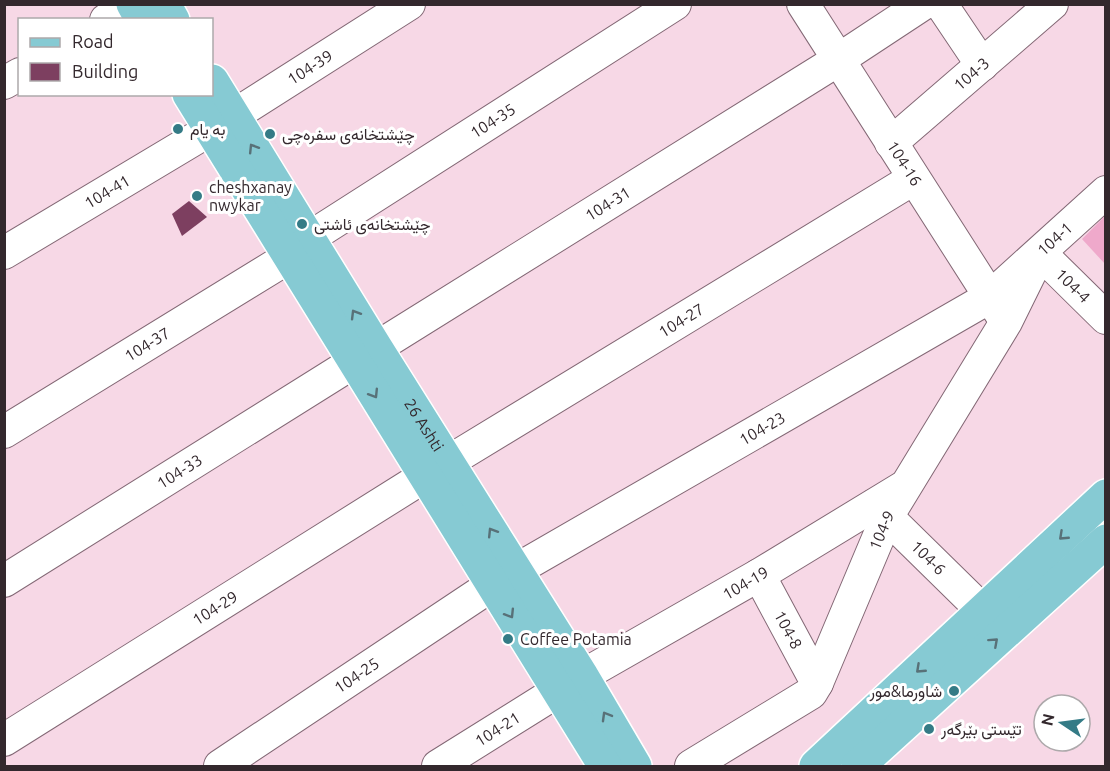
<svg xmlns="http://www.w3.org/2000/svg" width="1110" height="771" viewBox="0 0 1110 771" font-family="Ubuntu,Vazirmatn,sans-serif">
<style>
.pitch{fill:#efa9cb}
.building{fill:#7d3f60}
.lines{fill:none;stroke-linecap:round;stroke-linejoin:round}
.minor-casing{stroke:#836875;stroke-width:34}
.major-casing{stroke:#fff;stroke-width:36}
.minor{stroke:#fff;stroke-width:32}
.major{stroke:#86cad3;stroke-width:33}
.oneway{stroke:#587178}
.poi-dot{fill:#347b86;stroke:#fff;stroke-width:2}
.labels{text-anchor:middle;stroke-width:6;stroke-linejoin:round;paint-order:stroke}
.street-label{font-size:16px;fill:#33282d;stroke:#fff}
.poi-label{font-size:16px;fill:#33282d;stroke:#fff;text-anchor:start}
</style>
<rect width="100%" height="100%" fill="#f7d8e6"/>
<path class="pitch" d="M1105 216V264L1082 239Z"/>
<path class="building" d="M189 201 207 217 182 236 172 214Z"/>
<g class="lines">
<defs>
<g id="minor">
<path id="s1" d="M803 4 1001 314"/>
<path d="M941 4 982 65"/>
<path d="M106 20 130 4"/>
<path d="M4 83 20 74"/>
<path id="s2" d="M891 143 1052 4"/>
<path id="s3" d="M309 238 675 4"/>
<path id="s4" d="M4 253 233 116 409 4"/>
<path id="s5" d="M376 348 838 60 923 4"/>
<path id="s6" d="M4 432 289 257"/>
<path id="s7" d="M448 462 913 179"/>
<path id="s8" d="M875 505 983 611"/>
<path id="s9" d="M516 570 990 297 1106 192"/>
<path id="s10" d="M759 575 817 683"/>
<path id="s11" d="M4 581 354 362"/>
<path id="s12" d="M582 676 759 575 902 488"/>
<path id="s13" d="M4 740 425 476"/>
<path id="s14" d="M220 766 492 585"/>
<path id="s15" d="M438 766 558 691"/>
<path id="s16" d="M691 766 811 693 817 683 887 517 1006 322 1040 253 1106 318"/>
</g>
<g id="major">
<path d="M133 4 142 20"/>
<path d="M164 4 173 20"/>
<path id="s17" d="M212 81 376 348 582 676 635 766"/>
<path d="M189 94 605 766"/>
<path d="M816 766 1106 496"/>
<path d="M858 766 1106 541"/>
</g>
</defs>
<use href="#minor" class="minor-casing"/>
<use href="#major" class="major-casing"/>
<use href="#minor" class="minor"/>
<use href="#major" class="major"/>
</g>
<defs><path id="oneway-chevron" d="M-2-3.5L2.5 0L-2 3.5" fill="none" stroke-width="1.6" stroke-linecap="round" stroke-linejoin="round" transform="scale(1.5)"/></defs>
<g class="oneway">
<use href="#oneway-chevron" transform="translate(253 148) rotate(-122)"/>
<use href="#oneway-chevron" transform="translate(355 314) rotate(-121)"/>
<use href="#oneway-chevron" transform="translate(374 394) rotate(58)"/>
<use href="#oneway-chevron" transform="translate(492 532) rotate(-122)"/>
<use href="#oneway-chevron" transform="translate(1063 536) rotate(137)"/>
<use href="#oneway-chevron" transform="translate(510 614) rotate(58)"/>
<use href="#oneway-chevron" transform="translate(994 642) rotate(-42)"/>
<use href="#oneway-chevron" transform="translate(920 669) rotate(137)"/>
<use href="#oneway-chevron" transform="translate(606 716) rotate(-120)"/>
</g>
<g class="poi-dot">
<circle cx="178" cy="129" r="6"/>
<circle cx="270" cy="134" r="6"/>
<circle cx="197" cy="196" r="6"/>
<circle cx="302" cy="224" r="6"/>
<circle cx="508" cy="639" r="6"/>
<circle cx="954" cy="691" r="6"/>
<circle cx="929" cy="729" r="6"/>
</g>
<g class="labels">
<g class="street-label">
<text dy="6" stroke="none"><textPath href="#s4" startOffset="358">104-39</textPath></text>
<text dy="6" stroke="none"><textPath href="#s2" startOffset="106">104-3</textPath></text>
<text dy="6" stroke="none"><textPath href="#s3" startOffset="218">104-35</textPath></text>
<text dy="6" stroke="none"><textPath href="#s1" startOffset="189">104-16</textPath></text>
<text dy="6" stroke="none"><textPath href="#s4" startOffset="120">104-41</textPath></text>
<text dy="6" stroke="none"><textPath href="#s5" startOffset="273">104-31</textPath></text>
<text dy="6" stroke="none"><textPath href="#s9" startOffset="634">104-1</textPath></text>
<text dy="6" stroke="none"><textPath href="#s16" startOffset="684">104-4</textPath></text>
<text dy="6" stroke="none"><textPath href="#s7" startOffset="273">104-27</textPath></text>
<text dy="6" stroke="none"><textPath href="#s6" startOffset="168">104-37</textPath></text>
<text dy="6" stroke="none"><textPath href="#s17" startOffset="404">26 Ashti</textPath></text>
<text dy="6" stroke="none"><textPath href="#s9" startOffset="284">104-23</textPath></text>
<text dy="6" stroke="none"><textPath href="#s11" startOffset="207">104-33</textPath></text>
<text dy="6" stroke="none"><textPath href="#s16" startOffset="318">104-9</textPath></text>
<text dy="6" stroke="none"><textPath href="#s8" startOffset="75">104-6</textPath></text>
<text dy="6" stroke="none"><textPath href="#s12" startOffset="188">104-19</textPath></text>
<text dy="6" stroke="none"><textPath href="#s13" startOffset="249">104-29</textPath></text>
<text dy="6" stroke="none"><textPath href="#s10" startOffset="62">104-8</textPath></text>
<text dy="6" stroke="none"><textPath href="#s14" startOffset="164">104-25</textPath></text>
<text dy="6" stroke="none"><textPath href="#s15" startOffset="70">104-21</textPath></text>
</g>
<g class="poi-label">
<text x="190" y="135">به يام</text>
<text x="282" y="140">چێشتخانەی سفرەچی</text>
<text x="209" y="193">cheshxanay<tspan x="209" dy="18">nwykar</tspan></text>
<text x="314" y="230">چێشتخانەی ئاشتی</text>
<text x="520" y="645">Coffee Potamia</text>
<text x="942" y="697" text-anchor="end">شاورما&amp;مور</text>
<text x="941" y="735">تێستی بێرگەر</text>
</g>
</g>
<rect width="1110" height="771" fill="none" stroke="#33282d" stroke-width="12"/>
<rect x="18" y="18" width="195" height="78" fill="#ffffff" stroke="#ada9ab" stroke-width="1.5"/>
<rect x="30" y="38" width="30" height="9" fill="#86cad3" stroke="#ada9ab" stroke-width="1.5"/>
<text x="72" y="48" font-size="18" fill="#33282d">Road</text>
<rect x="30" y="63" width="30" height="18" fill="#7d3f60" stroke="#ada9ab" stroke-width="1.5"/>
<text x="72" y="78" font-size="18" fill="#33282d">Building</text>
<g transform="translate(1062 723) rotate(283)"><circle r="28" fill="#ffffff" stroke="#ada9ab" stroke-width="1.5"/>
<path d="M0-4.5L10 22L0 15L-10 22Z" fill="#347b86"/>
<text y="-9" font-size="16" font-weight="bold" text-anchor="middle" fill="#33282d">N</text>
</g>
</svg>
